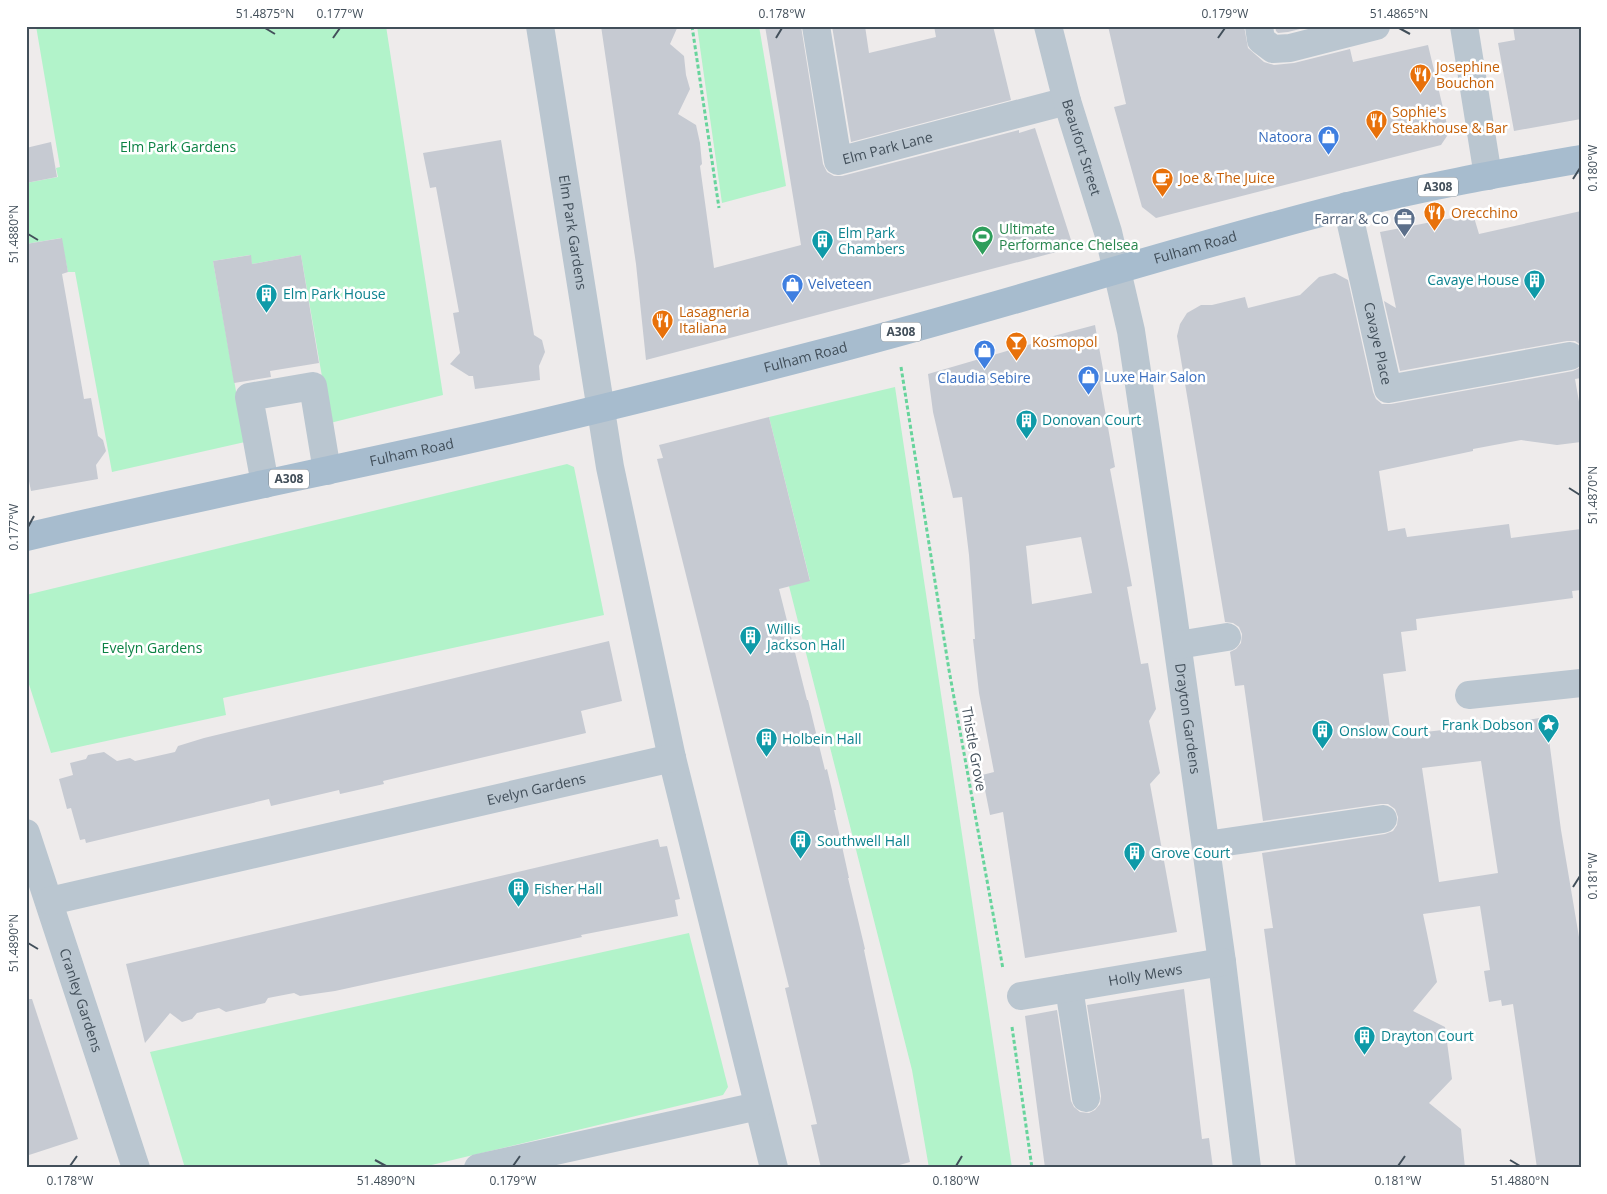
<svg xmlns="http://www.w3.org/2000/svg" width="1607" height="1194" viewBox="0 0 1607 1194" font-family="'Open Sans',sans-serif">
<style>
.green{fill:#b2f3ca}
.building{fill:#c6cad2;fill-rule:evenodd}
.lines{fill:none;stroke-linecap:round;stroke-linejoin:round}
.path{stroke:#67d49c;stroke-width:3;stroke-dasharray:4 2.5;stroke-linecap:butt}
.minor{stroke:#bac6d0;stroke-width:28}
.major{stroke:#a7bcce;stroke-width:28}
.ticks{fill:none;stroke:#424f5a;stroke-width:2}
.labels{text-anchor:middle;stroke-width:5;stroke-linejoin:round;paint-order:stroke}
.shield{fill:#fff;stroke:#7b848c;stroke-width:1}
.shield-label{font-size:12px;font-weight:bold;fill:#424f5a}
.food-label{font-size:14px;fill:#c56008;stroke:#fff;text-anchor:start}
.shop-label{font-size:14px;fill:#366cbe;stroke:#fff;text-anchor:start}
.street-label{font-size:14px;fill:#424f5a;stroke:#fff}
.park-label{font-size:14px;fill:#0c8244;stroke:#fff}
.service-label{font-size:14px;fill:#4e5e75;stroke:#fff;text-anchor:end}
.leisure-label{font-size:14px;fill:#27864d;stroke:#fff;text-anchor:start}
.culture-label{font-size:14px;fill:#0d838f;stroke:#fff;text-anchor:start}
.neatline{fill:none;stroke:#424f5a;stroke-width:2}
.ticks-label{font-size:12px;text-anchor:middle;fill:#424f5a}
</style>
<rect width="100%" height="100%" fill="#eeebeb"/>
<g class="green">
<path d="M36 26H386L443 395 330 423 301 255 252 264 250 255 213 261 245 442 112 472 75 272H68L61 238 26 244V183L58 177 56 168 60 167Z"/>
<path d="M697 26H759L786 186 722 203Z"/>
<path d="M895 387 1012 1168H929L912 1070 789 586 810 580 769 417Z"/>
<path d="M567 464 574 467 604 615 223 698 226 715 51 753 26 675V595Z"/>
<path d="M689 933 728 1087 723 1095 419 1168H185L150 1052Z"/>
</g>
<g class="building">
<path d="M601 26H678L670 44 684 56 686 75 690 89 678 114 696 125 700 143 702 164 700 166 714 268 801 245 765 26H801L823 164 827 172 834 176H842L1019 130V133L1035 128 1071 240 1064 250 646 360 636 264Z"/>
<path d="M832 26H865L869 53 936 37 934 26H993L1011 100 851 142Z"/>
<path d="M1108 26H1244L1248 48 1264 62 1274 65 1294 63 1350 49 1353 62 1428 45 1449 133 1441 145 1156 218 1142 207 1114 107 1126 104Z"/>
<path d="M1275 26H1312L1288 32 1278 33 1276 31Z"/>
<path d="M1513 26H1581V119L1514 131 1498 43 1515 40Z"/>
<path d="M501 140 534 335 542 340 545 352 539 366 540 380 475 389 473 376H469L450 364 460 353 453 313 459 312 436 187 430 188 423 153Z"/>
<path d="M51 142 57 177 26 183V148Z"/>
<path d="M1581 211V345L1575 341H1567L1400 371 1384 301 1396 308 1380 232 1473 214 1479 234Z"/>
<path d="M62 238 68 272 62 274 84 399 91 398 98 436 103 440 106 451 96 465 98 479 31 491 26 466V244Z"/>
<path d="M251 255 252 264 301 255 319 363 270 371 271 377 234 383 213 261Z"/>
<path d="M1335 273 1348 280 1373 392 1376 399 1382 404H1391L1573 371 1581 367V378L1575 379 1581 413V442L1557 445 1521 440 1473 449V451L1379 471 1388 531 1405 528 1407 537 1509 524 1511 538 1581 529V590L1572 591 1573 598 1416 619 1417 630 1401 632 1406 671 1383 674 1391 736 1477 726V728L1546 717 1561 830 1581 949V1168H1537L1513 1004 1502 1006 1501 1000 1489 1002 1484 971 1490 970 1480 906 1423 914 1437 982 1413 1011 1445 1027 1452 1079 1429 1103 1461 1129 1465 1168H1296L1264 929 1273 928 1262 853 1385 834 1393 831 1397 825 1398 817 1395 809 1388 804H1381L1263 821 1244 685 1235 686 1230 652 1236 649 1241 643 1242 634 1239 627 1233 623 1225 622 1177 336 1180 324 1187 313 1201 305H1212L1245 297 1248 308 1300 295 1319 277ZM1481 761 1498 873 1439 882 1422 768Z"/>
<path d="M1095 325 1105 380 1100 382 1115 467 1110 469 1132 586 1127 587 1141 664 1148 663 1156 709 1149 721 1160 773 1150 784 1177 932 1025 958 1003 812 990 815 982 775 994 772 979 693 973 639H975L969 555 962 497 953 498 933 412 928 374 1031 344V342ZM1081 537 1092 593 1032 604 1026 546Z"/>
<path d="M769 417 810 581 779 589 807 700H808L825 770 827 769 832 790 836 810H834L849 878H848L865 949 864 950 910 1162 889 1168H821L811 1125 817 1124 785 988 789 987 657 459 663 458 659 445Z"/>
<path d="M609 641 622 701 581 711 586 733 383 781 384 784 340 794 339 790 271 806 269 799 86 843 85 839 80 840 71 808 67 809 59 779 73 775 70 763 86 759 88 755 104 752 117 761 130 758 135 761 175 752 178 746 204 738Z"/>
<path d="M658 839 660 847 667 846 680 899 675 900 678 916 581 935 582 937 335 991 300 996 294 993 268 998 265 1003 226 1012 219 1008 197 1013 192 1019 182 1022 170 1013 145 1043 126 964Z"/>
<path d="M1184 989 1202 1139 1209 1138 1213 1168H1045L1025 1016 1057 1010 1071 1101 1074 1107 1080 1112 1089 1113 1095 1110 1100 1104 1101 1096 1087 1005Z"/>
<path d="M26 999H32L78 1139 26 1156Z"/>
</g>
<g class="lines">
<g class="path">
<path d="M692 26 719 208"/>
<path d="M901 367 949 670 1003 969"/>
<path d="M1012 1027 1032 1168"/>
</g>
<g class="minor">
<path id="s1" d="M540 26 610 467 672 758 774 1168"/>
<path id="s2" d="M816 26 838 161 1067 101"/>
<path id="s3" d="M1048 26 1067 101 1108 232 1131 331 1171 600 1222 962 1247 1168"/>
<path d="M1259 26 1261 40 1273 49 1290 48 1376 26"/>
<path d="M1464 26 1488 176"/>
<path id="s4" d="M1347 206 1388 389 1570 356"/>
<path d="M265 484 249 397 313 386 327 471"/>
<path d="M1178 645 1227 637"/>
<path d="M1469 695 1581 683"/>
<path id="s5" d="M26 833 136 1168"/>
<path d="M1206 845 1383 819"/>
<path id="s6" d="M50 901 672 758"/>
<path d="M1069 988 1086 1098"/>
<path id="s7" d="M1021 996 1222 962"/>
<path d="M478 1168 758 1106"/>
</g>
<path class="major" id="s8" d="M26 537C170 503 314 474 458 442 586 413 714 381 841 348 1010 304 1175 250 1344 207 1422 187 1502 173 1581 159"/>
</g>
<path class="ticks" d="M265 28 275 34M1399 28 1410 34M333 38 340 28M776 38 782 28M1218 38 1225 28M1573 179 1580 168M28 234 38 240M1569 488 1580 495M28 527 34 516M1573 887 1580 876M28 943 38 949M375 1160 386 1166M1510 1160 1520 1166M70 1166 77 1156M513 1166 520 1156M956 1166 962 1156M1398 1166 1405 1156"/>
<defs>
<symbol id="restaurant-pin" viewBox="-11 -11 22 30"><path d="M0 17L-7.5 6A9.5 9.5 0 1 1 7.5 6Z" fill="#e8710a" stroke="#fff"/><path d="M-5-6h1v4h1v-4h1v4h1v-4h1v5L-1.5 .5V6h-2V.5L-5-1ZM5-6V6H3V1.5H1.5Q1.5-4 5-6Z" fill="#fff"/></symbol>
<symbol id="shop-pin" viewBox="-11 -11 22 30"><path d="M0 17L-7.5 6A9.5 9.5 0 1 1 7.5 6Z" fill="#3f7fe0" stroke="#fff"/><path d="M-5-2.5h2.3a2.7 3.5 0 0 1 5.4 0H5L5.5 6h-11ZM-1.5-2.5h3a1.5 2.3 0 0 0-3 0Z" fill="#fff"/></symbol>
<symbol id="cafe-pin" viewBox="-11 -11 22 30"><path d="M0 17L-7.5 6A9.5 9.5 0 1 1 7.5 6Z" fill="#e8710a" stroke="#fff"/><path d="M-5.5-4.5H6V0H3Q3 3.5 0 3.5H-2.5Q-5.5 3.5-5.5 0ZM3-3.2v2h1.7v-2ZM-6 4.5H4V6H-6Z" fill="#fff"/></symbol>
<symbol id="office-pin" viewBox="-11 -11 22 30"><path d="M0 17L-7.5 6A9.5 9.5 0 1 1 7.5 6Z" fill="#5c6f8a" stroke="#fff"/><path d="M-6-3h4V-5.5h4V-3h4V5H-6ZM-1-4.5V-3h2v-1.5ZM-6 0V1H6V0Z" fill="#fff"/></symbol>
<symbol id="stadium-pin" viewBox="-11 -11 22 30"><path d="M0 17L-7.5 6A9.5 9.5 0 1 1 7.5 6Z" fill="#2e9e5b" stroke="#fff"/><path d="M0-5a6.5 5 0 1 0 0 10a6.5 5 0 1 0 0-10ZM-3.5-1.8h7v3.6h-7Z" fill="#fff"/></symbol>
<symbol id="building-pin" viewBox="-11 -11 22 30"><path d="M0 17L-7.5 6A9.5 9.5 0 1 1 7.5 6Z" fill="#0f9aa8" stroke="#fff"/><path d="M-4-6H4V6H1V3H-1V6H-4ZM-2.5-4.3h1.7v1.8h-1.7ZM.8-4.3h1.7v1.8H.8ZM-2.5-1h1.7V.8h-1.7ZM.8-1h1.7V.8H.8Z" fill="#fff"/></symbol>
<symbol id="bar-pin" viewBox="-11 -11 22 30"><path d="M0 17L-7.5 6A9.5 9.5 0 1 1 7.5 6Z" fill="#e8710a" stroke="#fff"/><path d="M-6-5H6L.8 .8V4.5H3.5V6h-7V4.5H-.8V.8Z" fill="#fff"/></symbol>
<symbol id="sight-pin" viewBox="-11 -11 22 30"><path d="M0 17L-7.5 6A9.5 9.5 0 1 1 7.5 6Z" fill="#0f9aa8" stroke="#fff"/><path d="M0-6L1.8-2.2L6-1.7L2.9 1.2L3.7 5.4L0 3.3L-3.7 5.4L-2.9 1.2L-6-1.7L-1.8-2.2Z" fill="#fff"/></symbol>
</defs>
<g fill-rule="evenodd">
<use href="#restaurant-pin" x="1408" y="62" width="25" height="34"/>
<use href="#restaurant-pin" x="1364" y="108" width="25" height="34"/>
<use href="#shop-pin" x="1316" y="124" width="25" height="34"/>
<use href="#cafe-pin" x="1150" y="166" width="25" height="34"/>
<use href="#restaurant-pin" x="1422" y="200" width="25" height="34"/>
<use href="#office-pin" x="1392" y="206" width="25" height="34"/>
<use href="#stadium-pin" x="970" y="224" width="25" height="34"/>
<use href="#building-pin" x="810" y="228" width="25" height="34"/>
<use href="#building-pin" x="1522" y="268" width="25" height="34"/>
<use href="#shop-pin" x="780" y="272" width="25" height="34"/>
<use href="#building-pin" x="254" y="282" width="25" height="34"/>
<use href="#restaurant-pin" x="650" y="308" width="25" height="34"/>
<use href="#bar-pin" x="1004" y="330" width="25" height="34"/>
<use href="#shop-pin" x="972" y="338" width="25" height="34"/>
<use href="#shop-pin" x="1076" y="364" width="25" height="34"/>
<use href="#building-pin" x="1014" y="408" width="25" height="34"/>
<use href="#building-pin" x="738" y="624" width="25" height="34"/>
<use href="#sight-pin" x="1536" y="712" width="25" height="34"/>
<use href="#building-pin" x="1310" y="718" width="25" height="34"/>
<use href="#building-pin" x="754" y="726" width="25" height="34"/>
<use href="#building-pin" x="788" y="828" width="25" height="34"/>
<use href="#building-pin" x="1122" y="840" width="25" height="34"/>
<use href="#building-pin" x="506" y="876" width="25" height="34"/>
<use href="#building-pin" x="1352" y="1024" width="25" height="34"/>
</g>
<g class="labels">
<g class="shield">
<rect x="1418" y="177.5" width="40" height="19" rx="4"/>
<rect x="881" y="322.5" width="40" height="19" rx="4"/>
<rect x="269" y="469.5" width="40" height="19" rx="4"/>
</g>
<g class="shield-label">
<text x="1438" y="191">A308</text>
<text x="901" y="336">A308</text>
<text x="289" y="483">A308</text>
</g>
<g class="food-label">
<text x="1436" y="72">Josephine<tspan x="1436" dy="16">Bouchon</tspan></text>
<text x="1392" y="117">Sophie's<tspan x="1392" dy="16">Steakhouse &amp; Bar</tspan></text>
<text x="1179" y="183">Joe &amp; The Juice</text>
<text x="1451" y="218">Orecchino</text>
<text x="679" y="317">Lasagneria<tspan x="679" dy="16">Italiana</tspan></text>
<text x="1032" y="347">Kosmopol</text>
</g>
<g class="shop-label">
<text x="1312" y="142" text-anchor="end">Natoora</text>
<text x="808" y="289">Velveteen</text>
<text x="1104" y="382">Luxe Hair Salon</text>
<text x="984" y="383" text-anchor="middle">Claudia Sebire</text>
</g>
<g class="street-label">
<text dy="5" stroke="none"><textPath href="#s2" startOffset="188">Elm Park Lane</textPath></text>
<text dy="5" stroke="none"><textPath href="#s3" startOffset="126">Beaufort Street</textPath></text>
<text dy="5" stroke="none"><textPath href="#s1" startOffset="209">Elm Park Gardens</textPath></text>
<text dy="5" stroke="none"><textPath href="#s8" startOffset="1205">Fulham Road</textPath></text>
<text dy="5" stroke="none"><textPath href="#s4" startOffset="141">Cavaye Place</textPath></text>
<text dy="5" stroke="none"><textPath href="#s8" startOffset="800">Fulham Road</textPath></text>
<text dy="5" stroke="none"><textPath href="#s8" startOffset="395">Fulham Road</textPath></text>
<text dy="5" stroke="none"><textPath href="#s3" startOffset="708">Drayton Gardens</textPath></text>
<text transform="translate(974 749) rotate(80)" y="5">Thistle Grove</text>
<text dy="5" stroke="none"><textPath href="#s6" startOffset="499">Evelyn Gardens</textPath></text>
<text dy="5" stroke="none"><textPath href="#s7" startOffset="126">Holly Mews</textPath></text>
<text dy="5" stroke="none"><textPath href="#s5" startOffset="176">Cranley Gardens</textPath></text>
</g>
<g class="park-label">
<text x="178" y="152">Elm Park Gardens</text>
<text x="152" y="653">Evelyn Gardens</text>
</g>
<g class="service-label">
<text x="1389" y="224">Farrar &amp; Co</text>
</g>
<g class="leisure-label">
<text x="999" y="234">Ultimate<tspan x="999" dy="16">Performance Chelsea</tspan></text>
</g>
<g class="culture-label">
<text x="838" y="238">Elm Park<tspan x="838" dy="16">Chambers</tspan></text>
<text x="1519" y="285" text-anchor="end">Cavaye House</text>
<text x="283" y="299">Elm Park House</text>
<text x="1042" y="425">Donovan Court</text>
<text x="767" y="634">Willis<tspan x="767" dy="16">Jackson Hall</tspan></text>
<text x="1533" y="730" text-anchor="end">Frank Dobson</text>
<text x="1339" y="736">Onslow Court</text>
<text x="782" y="744">Holbein Hall</text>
<text x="817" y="846">Southwell Hall</text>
<text x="1151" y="858">Grove Court</text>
<text x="534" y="894">Fisher Hall</text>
<text x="1381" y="1041">Drayton Court</text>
</g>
</g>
<rect width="1607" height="1194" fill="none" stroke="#ffffff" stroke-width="55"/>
<rect x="28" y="28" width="1552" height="1138" class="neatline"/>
<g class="ticks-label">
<text x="265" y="18">51.4875°N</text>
<text x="340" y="18">0.177°W</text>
<text x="782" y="18">0.178°W</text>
<text x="1225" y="18">0.179°W</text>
<text x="1399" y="18">51.4865°N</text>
<text transform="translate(1593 168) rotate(-90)" y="4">0.180°W</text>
<text transform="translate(14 234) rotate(-90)" y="4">51.4880°N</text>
<text transform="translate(1593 495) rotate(-90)" y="4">51.4870°N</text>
<text transform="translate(14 527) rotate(-90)" y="4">0.177°W</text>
<text transform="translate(1593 876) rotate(-90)" y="4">0.181°W</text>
<text transform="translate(14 943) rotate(-90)" y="4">51.4890°N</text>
<text x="70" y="1185">0.178°W</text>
<text x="386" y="1185">51.4890°N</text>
<text x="513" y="1185">0.179°W</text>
<text x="956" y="1185">0.180°W</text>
<text x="1398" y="1185">0.181°W</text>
<text x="1520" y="1185">51.4880°N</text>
</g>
</svg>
